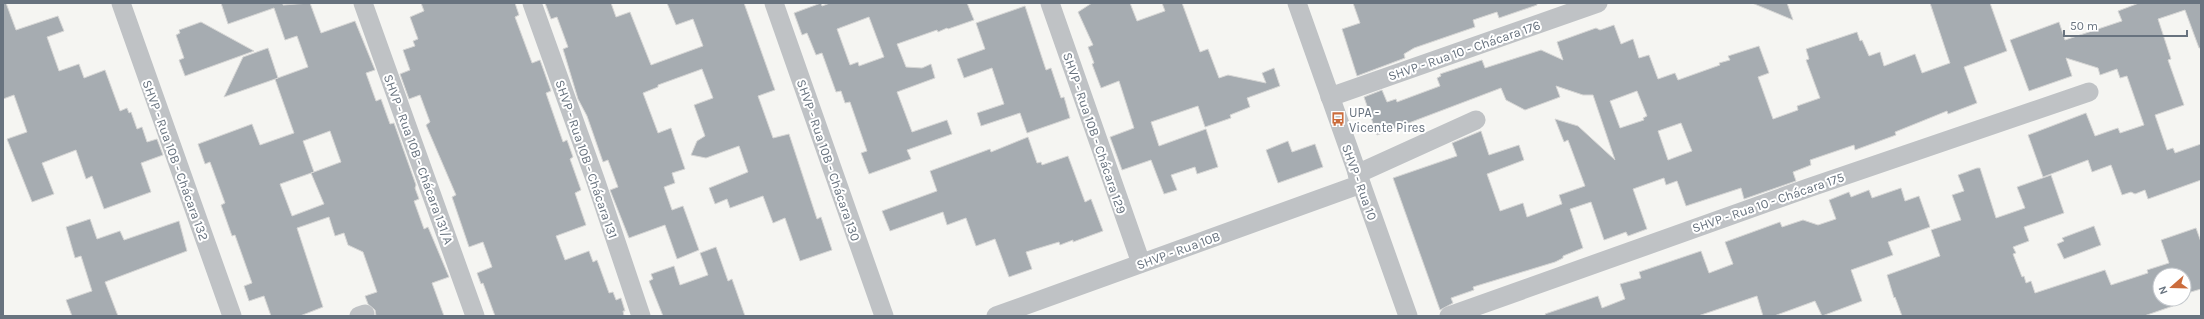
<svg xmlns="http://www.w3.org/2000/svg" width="2204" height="319" viewBox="0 0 2204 319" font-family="Karla,sans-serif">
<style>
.building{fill:#a6acb1;stroke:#d6d6d5;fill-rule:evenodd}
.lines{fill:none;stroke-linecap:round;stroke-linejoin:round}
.minor{stroke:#bfc2c5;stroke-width:19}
.labels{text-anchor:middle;stroke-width:4;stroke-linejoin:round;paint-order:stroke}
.street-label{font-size:13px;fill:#68737f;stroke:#fff}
.poi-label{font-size:13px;fill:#68737f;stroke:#fff;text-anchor:start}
</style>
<rect width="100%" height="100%" fill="#f5f5f2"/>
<g class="building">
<path d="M3 3H6L16 30 58 16 64 31 47 37 59 71 79 64 84 78 105 70 120 111 127 108 129 113 131 112 137 129 142 127 147 142 157 139 163 155 141 163 151 192 104 209 92 176 86 179 76 150 42 163 54 194 32 202 7 139 27 132 14 95 3 99Z"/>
<path d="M221 3H283V5L310 3 321 33 355 21 375 70 366 73 376 101 381 99 390 124 394 123 416 185 415 188 419 199 414 201 424 229 428 227 449 277 432 283 444 316H376L375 310 368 304 365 296 377 292 363 252 348 245 344 233 335 236 329 217 297 228 323 307 300 316H271L264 296 249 301 244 286 252 283 235 235 232 236 221 205 225 203 210 162 205 164 198 144 252 124 260 145 294 133 275 79 308 67 297 36 285 40 274 8 228 24ZM330 131 341 162 314 172 303 141ZM314 172 311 173 324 204 292 216 280 184Z"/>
<path d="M421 3H515L519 15 515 17 532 63 540 60 551 91 546 93 563 142 567 140 573 157 570 159 581 190 575 193 586 225 556 236 565 260 589 251 593 262 597 260 609 293 613 292 616 300 621 298 625 311H623L624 316H495L483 283 481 284 477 273 492 267 483 242 469 247 452 197 456 195 426 125 430 122 420 95 409 99 400 74 410 70 403 50 415 46 413 41 418 39 410 17 424 11Z"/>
<path d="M545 3H611L616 17 630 12 651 65 703 46 693 19 676 25 667 3H744L775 90 758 96 773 138 789 134 817 219 821 217 832 250 800 261 785 218 773 223 763 196 730 208 727 199 715 204 709 188 748 172 739 146 706 158 691 155 697 141 705 136 694 105 713 98 702 69 658 85V87L643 93 658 133 671 128 685 169 672 173 675 183 664 187 672 210 683 206 699 250 677 259 665 225 629 238 610 190 618 187 608 160 603 162 587 116 578 99 563 49 568 47 557 17 551 19Z"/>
<path d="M821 3 822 6 830 3H967L974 20 948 29 947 28 938 32 937 30 897 44 906 67 922 68 931 64 935 78 897 92 912 132 947 120 952 134 907 150 911 159 869 174 861 153 867 151 850 102 845 103 841 91 836 92 822 53 816 55 807 33 802 35 794 13ZM869 17 884 57 859 66 858 62 850 65 837 29Z"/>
<path d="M1092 3H1130L1137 21 1165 11 1162 3H1182L1200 52 1208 49 1219 78 1228 75 1266 83 1262 73 1274 68 1280 86 1247 98 1250 107 1230 115 1231 118 1205 127 1198 106 1151 122 1159 146 1206 129 1218 167 1197 174 1195 167 1171 175 1177 190 1164 194 1151 160 1122 170 1110 137 1134 128 1119 81 1101 88 1092 64 1094 63 1088 47 1093 45 1078 12Z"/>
<path d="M1353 3H1537V5L1499 18 1497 12 1473 20 1475 27 1414 48 1404 54 1405 58 1357 76 1342 29 1360 23Z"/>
<path d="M1752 3H1787L1793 20Z"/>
<path d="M1930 3H1990L2007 51 1964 67 1977 103 1948 114 1947 111 1895 132 1896 135 1855 150 1854 145 1810 160 1811 165 1793 172 1796 181 1744 199 1741 188 1686 206 1677 181 1666 185 1664 178 1633 189 1647 229 1628 236 1626 232 1604 240 1591 202 1570 209 1583 248 1563 256V258L1555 262 1473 287 1474 290 1451 298 1453 303 1440 310 1393 178 1457 156 1452 143 1481 131 1489 155 1519 145 1524 160 1487 174 1500 211 1523 203 1527 217 1562 204 1559 195 1585 186 1568 140 1564 142 1555 119 1578 126 1615 160 1593 95H1583L1556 86 1560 97 1525 110 1506 100 1501 88 1377 135 1364 97 1382 90 1387 102 1396 99 1397 102 1440 86 1437 78 1441 76 1440 74 1482 60 1485 68 1541 50 1563 60 1557 42 1596 28 1600 30 1614 25 1621 44 1633 39 1639 58 1649 55 1658 79 1675 73 1678 80 1720 65 1719 63 1730 60 1728 56 1759 46 1769 73 1758 77 1773 119 1798 110 1797 106 1820 98 1806 60 1809 59 1806 49 1857 32 1860 41 1862 40 1869 56 1880 52 1884 66 1915 54 1922 73 1950 63ZM1637 91 1647 116 1643 118 1644 120 1620 128 1610 101ZM1681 123 1692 151 1668 160 1658 131Z"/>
<path d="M2139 3H2201V48H2199L2185 10 2158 19 2171 59 2168 60 2184 105 2155 115 2167 150 2173 148 2175 153 2201 144V180L2148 199 2145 190 2135 194 2131 192 2122 195 2111 165 2092 172 2088 160 2043 177 2028 135 2086 113 2095 136 2118 128 2120 133 2144 125 2127 76 2120 78 2117 69 2100 75 2098 68 2066 58 2072 76 2029 91 2010 40 2059 22 2065 40 2122 21 2118 11Z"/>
<path d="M1025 6 1046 70 1051 68 1061 98 1064 97 1070 118 1027 133 1020 113 981 126 977 113 1004 104 992 68 964 78 957 59 985 49 976 23Z"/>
<path d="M201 22 254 51 185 76 179 60 184 58 176 35 180 33 179 30Z"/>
<path d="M268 48 278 78 224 97 243 57Z"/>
<path d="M1028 137 1037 163 1041 162 1042 165 1068 156 1085 202 1091 199 1103 231 1073 242V240L1060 245 1059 242 1026 252 1032 269 1009 277 995 239 976 246 966 218 947 225 943 212 890 231 882 211 937 191 930 171 990 149 991 152Z"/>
<path d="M1288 141 1292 152 1315 144 1323 167 1278 183 1266 150Z"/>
<path d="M1977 168H1980L1996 218 2025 208 2017 187 2051 175 2064 213 2024 227 2029 241 2013 247 2016 253 2013 254 2022 277 2024 276 2026 283 2031 281 2035 293 2105 270 2111 285 2148 273 2147 270 2169 263 2161 240 2196 228 2201 242V289L2184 294V275H2160V299H2172L2173 306 2144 316H1902L1895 297 1894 298 1887 275 1940 256 1931 230 1961 220 1952 195 1964 191 1958 175Z"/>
<path d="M1901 188 1905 201 1919 196 1930 227 1888 242 1893 255 1851 270 1862 301 1822 316 1815 301 1774 316H1763L1757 296 1698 316H1546L1545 314 1598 296 1602 308 1625 299 1620 284 1641 278 1639 272 1701 251 1709 273 1733 264 1725 242 1780 222 1782 227 1803 220 1818 225 1836 219 1829 200 1849 192 1851 197 1869 190 1872 198Z"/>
<path d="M90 219 97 239 120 231 124 240 179 221 187 251 105 282 118 316H72L66 300 92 291 81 256 75 258 66 227Z"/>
<path d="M2094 226 2101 245 2064 259 2057 244 2064 241 2062 238Z"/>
<path d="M716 247 728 281 732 279 745 316H663L649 281 653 279 651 274 674 266 680 285 708 275 700 253Z"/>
</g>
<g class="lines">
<g class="minor">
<path d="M121 3 232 316"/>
<path d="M363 3 475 316"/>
<path d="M532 3 595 179 641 316"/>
<path d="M774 3 884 316"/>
<path d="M1050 3 1141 263"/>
<path d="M1297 3 1408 316"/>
<path d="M1330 97 1598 3"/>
<path d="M1357 174 1476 120"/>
<path d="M359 316 365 314"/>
<path d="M996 316 1361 184"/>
<path d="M1449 316 1808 188 2089 92"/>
</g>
</g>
<defs>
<symbol id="bus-bare" viewBox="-9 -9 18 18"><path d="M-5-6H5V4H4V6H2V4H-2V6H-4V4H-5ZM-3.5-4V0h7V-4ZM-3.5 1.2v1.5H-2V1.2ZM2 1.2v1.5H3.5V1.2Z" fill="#cb6c3c" stroke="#fff" stroke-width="2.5" paint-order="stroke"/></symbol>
</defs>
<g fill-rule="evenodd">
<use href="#bus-bare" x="1328" y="109" width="20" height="20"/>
</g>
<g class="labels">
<g class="street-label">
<text transform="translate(1464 50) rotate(-19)" y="5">SHVP - Rua 10 - Chácara 176</text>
<text transform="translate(1095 133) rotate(71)" y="5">SHVP - Rua 10B - Chácara 129</text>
<text transform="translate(419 159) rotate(70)" y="5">SHVP - Rua 10B - Chácara 131/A</text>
<text transform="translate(587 159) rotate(71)" y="5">SHVP - Rua 10B - Chácara 131</text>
<text transform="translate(176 160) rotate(70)" y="5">SHVP - Rua 10B - Chácara 132</text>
<text transform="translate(829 160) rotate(71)" y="5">SHVP - Rua 10B - Chácara 130</text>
<text transform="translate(1360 182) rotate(70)" y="5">SHVP - Rua 10</text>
<text transform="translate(1768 202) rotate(-19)" y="5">SHVP - Rua 10 - Chácara 175</text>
<text transform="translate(1178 250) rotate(-20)" y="5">SHVP - Rua 10B</text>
</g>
<g class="poi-label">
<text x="1349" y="117">UPA -<tspan x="1349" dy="15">Vicente Pires</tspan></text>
</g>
</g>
<rect width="2204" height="319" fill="none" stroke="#68737f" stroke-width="8"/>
<g transform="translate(2172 287) rotate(250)"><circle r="19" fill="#ffffff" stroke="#c3c7cc"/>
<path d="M0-3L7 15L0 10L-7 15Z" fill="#cb6c3c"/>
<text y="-6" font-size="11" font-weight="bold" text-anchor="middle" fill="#68737f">N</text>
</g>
<path d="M2064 30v6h123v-6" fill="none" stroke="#68737f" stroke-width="2"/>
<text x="2070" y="30" font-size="12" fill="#68737f" stroke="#ffffff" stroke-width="3" paint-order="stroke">50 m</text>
</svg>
